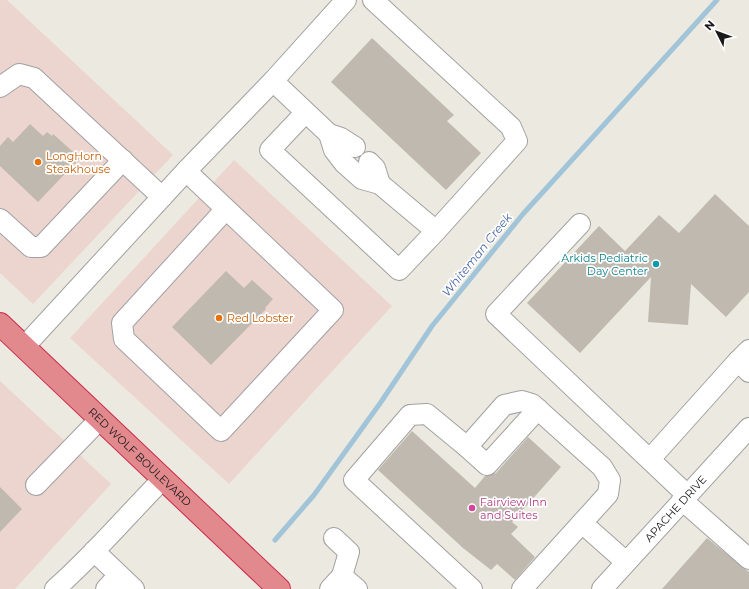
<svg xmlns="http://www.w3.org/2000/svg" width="749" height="589" viewBox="0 0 749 589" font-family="Montserrat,sans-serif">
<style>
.commercial{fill:#edd5cf}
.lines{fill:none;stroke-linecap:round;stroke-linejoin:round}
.stream{stroke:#a1c4d8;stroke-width:5}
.building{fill:#c0b9b0}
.minor-casing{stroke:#a1a1a1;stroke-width:22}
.highway-casing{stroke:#cd2a4a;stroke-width:24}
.minor{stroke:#fff;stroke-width:20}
.highway{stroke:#e1898d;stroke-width:22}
.food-dot{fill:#e8710a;stroke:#fff;stroke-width:1.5}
.culture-dot{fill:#0f9aa8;stroke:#fff;stroke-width:1.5}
.hotel-dot{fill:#d1479c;stroke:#fff;stroke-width:1.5}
.labels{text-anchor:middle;stroke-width:3.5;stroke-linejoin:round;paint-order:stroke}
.food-label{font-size:11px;fill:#c56008;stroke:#fff;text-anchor:start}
.culture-label{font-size:11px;fill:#0d838f;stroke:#fff;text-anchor:end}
.street-label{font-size:11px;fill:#1a1a1a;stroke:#fff}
.hotel-label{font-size:11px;fill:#b23c85;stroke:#fff;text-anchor:start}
.water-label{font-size:12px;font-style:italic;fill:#4c6ba5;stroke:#fff}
</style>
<rect width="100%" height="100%" fill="#eceae0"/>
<g class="commercial">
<path d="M0 0H7L173 155 33 304 0 273Z"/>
<path d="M234 160 392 306 229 484 70 338Z"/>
<path d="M0 381 111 484 15 589H0Z"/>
</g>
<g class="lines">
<path class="stream" d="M275 540 314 495 381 402 432 326 523 214 717 0"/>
</g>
<g class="building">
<path d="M372 38 454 115 447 121 481 153 446 190 331 82Z"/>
<path d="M30 124 43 136 47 132 52 136 53 134 80 158 38 202 0 166V146L8 137 13 142Z"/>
<path d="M715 194 749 226V292L726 317 691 284 688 325 648 322 651 277 580 353 527 303 599 226 625 251 659 215 679 233Z"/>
<path d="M226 271 244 288 252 280 273 299 265 308 266 309 211 365 172 327Z"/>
<path d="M412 431 475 488 485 476 496 473 528 437 561 467 512 522 518 527 511 534 535 557 515 580 497 564 491 570 463 548 378 470Z"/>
<path d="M0 487 22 509 0 532Z"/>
<path d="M707 538 749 572V589H662Z"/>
</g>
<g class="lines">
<defs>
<g id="minor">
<path d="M273 81 329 134 334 150 344 163 362 179 380 184 436 231 517 141 511 127 373 0"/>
<path d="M0 87 19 74 34 78 162 197"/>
<path d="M305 113 270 150 399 270 436 231"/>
<path d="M329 134 341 138 355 147"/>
<path d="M369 162 375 168 380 184"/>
<path d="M186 171 333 310 221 431 124 339 122 323 226 209"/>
<path d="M0 219 31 247H41L123 160"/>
<path d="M580 224 496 314 687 495"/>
<path d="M24 347 186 171 273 81 346 0"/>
<path d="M749 350 738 361 749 372"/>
<path d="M467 447 487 465 538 409"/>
<path d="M650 459 738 361"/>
<path d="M36 485 100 419"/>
<path d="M682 500 749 559"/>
<path d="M582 523 626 562"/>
<path d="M334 538 349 552 342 576"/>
<path d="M94 551 134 589"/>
<path d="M55 589C94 555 127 515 163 479"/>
<path d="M106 589 119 575"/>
<path d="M330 589 342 576 357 589"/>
<path d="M472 589 354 480 410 415 427 414 467 447 504 405 522 401 532 404 602 467 610 480 608 494 522 589"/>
<path id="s1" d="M602 589 749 428"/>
</g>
<g id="highway">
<path id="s2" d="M0 324 279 589"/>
</g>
</defs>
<use href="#minor" class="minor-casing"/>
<use href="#highway" class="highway-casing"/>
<use href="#minor" class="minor"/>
<use href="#highway" class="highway"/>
</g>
<g class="food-dot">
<circle cx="38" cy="162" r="4"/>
<circle cx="219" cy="318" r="4"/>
</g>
<circle class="culture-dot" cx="656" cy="264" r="4"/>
<circle class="hotel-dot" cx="472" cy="508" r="4"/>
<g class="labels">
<g class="food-label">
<text x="46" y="160">LongHorn<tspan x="46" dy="13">Steakhouse</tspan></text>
<text x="227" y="322">Red Lobster</text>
</g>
<g class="culture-label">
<text x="648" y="262">Arkids Pediatric<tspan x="648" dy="13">Day Center</tspan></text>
</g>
<g class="street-label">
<text dy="4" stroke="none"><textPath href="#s2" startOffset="193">RED WOLF BOULEVARD</textPath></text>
<text dy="4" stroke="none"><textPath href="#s1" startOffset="109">APACHE DRIVE</textPath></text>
</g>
<g class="hotel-label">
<text x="480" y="506">Fairview Inn<tspan x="480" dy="13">and Suites</tspan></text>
</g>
<g class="water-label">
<text transform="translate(477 255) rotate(-51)" y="4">Whiteman Creek</text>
</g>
</g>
<g transform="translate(717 32) rotate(312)" stroke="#ffffff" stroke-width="3" paint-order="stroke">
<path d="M0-3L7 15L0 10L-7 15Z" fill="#1a1a1a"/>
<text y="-6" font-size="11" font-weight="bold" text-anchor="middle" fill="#1a1a1a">N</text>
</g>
</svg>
